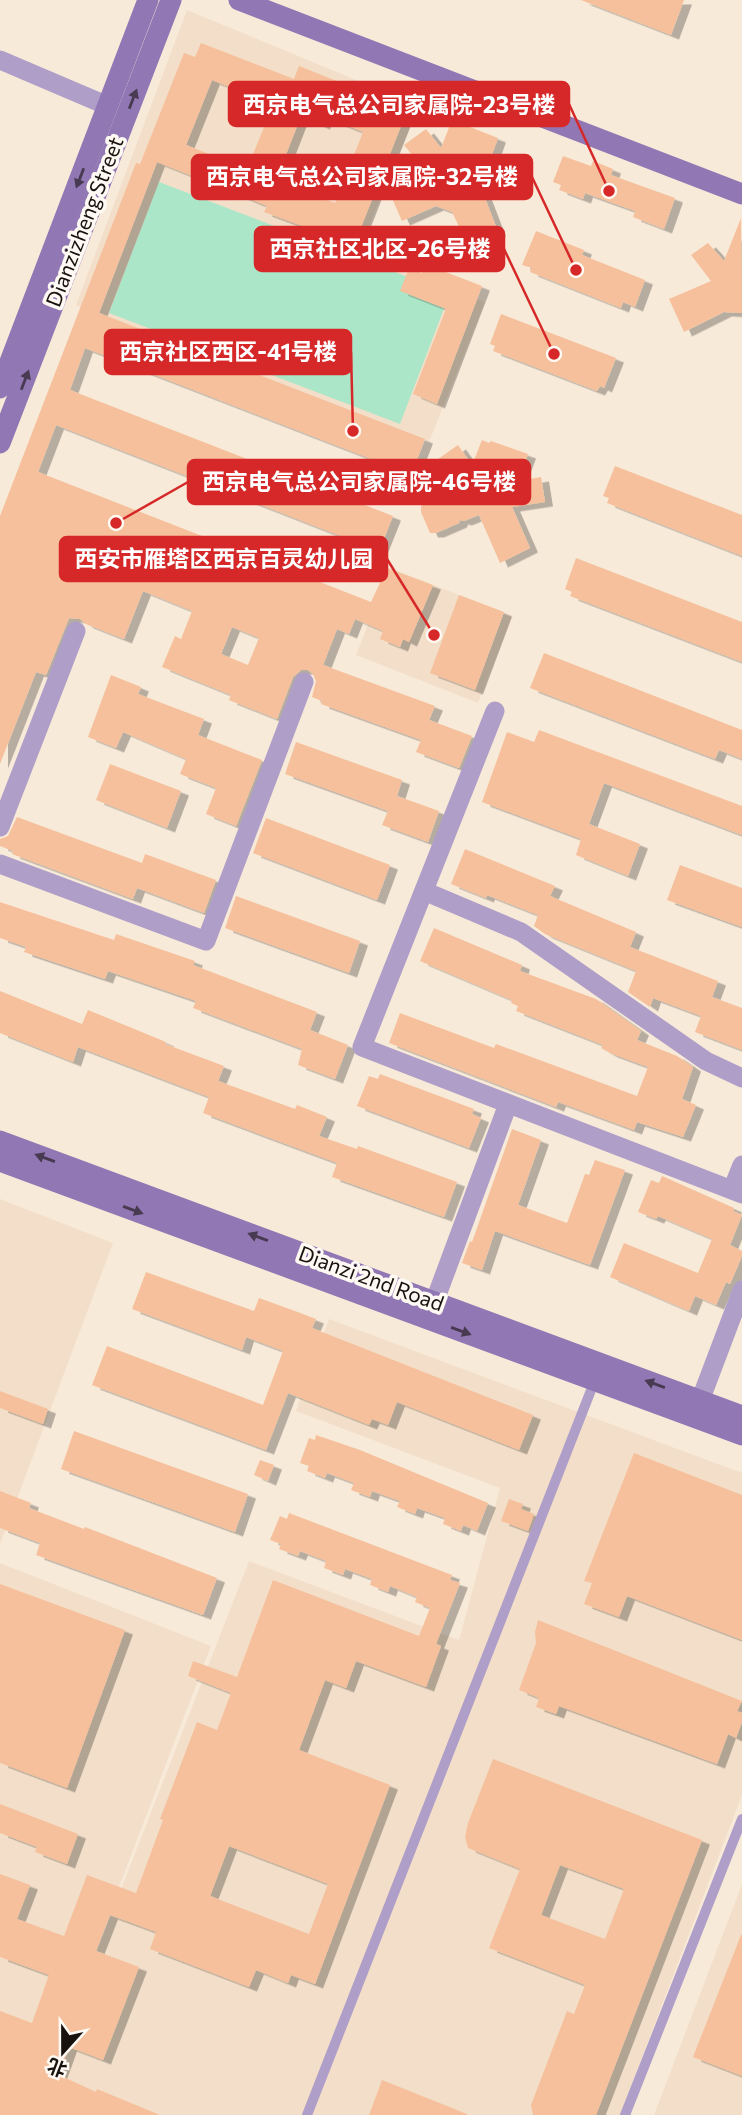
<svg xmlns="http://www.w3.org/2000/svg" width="742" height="2115" viewBox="0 0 742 2115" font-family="Commissioner,'Noto Sans SC',sans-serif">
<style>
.built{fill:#f3dfc9}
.green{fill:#abe6c8}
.building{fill:#f5c09b;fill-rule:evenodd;filter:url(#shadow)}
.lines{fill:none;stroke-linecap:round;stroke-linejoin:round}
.lane{stroke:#af9ec8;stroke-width:10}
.street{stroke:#af9ec8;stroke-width:19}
.secondary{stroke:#9177b4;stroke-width:21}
.oneway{fill:#483a50}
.labels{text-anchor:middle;stroke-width:7;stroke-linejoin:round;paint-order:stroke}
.street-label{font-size:21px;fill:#17120d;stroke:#fef9f2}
.leader{fill:none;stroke:#d62828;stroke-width:2.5}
.callout-dot{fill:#d62828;stroke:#fef9f2;stroke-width:2.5}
.callout{fill:#d62828;stroke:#d62828;stroke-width:2.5}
.callout-label{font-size:23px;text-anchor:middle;font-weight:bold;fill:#fff}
</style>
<defs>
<filter id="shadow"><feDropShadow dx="8" dy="4.5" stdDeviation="0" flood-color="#0004"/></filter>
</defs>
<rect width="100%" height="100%" fill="#f8ead9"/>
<g class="built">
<path d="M187 10 419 106 358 252 485 302 429 442 76 305Z"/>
<path d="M390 568 513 616 478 703 356 655Z"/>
<path d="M0 1199 113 1243 0 1544Z"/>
<path d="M329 1319 742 1473V1795L620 2115H33L249 1561 459 1640 500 1488 296 1411Z"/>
<path d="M0 1563 211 1646 32 2115H0Z"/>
<path d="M742 1884V2115H654Z"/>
</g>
<path class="green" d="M159 182 450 293 400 424 109 313Z"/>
<g class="building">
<path d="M581 0H684L671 35Z"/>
<path d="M201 43 294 79 299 66 377 97 383 81 414 93 354 245 264 212 267 206 157 162 99 313 425 439 408 483 402 471 85 348 70 390 393 516 379 551 56 425 38 472 371 602 387 568 433 585 409 642 403 639 400 647 380 639 383 631 355 619 349 634 337 629 323 665 435 706 429 720 472 736 459 768 416 752 421 740 321 704 322 701 312 697 316 681 313 674 308 670H301L293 677 277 719 229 700 231 695 162 667 175 636 181 639 192 611 143 591 124 639 86 624 80 619 69 618 46 675 36 672 0 764V516L136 163 140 164 184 53 195 57ZM212 80 273 105 247 169 186 145ZM301 116 322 125 325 117 363 132 335 203 276 180ZM232 627 259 638 248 665 221 654Z"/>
<path d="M452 120 498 138 488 165 513 175 515 188 483 193 498 232 468 245 452 212 436 206 402 221 387 187 425 171 404 145 426 129 441 148Z"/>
<path d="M563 156 591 166 593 161 613 169 611 175 675 198 664 229 633 217 635 211 585 193 583 199 559 190 561 185 553 182Z"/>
<path d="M741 218 742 313 724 312 684 332 669 299 711 281 691 255 708 243 724 261Z"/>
<path d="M536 231 584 250 582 255 645 280 635 307 623 302 621 308 530 272 532 268 522 265Z"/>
<path d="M425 264 482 286 437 404 413 394 446 309 400 291 409 268 422 273Z"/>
<path d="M501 314 616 358 604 388 600 386 597 391 493 351 495 346 490 344Z"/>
<path d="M482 440 489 443 491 441 528 454 518 481 541 477 545 502 512 507 530 548 500 563 479 515 464 521 460 520 459 523 436 533H430L421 512V506L461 488 438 459 458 445 472 465Z"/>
<path d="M615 466 742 515V556L607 503 609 498 603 496Z"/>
<path d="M576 558 742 622V662L570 596 572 592 565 589Z"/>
<path d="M459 595 504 612 475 690 430 673Z"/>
<path d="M544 653 742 730V759L719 750 715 759 530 688Z"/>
<path d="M111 675 141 687 138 694 204 719 198 735 262 760 236 826 206 814 216 788 180 774 186 759 123 732 116 748 88 737Z"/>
<path d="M539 730 742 806V835L604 783 589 824 640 844 628 876 576 855 581 839 482 802 507 732 534 742Z"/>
<path d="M296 742 402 780 397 796 439 811 428 842 382 825 388 811 285 774Z"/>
<path d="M110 764 181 791 167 828 96 800Z"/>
<path d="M17 817 142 863 145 854 216 880 204 913 137 888 133 899 12 854 13 851 0 846V839L8 836Z"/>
<path d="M266 818 390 865 377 900 253 853Z"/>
<path d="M465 849 555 886 550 896 636 932 630 947 718 981 712 997 742 1008V1050L695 1032 701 1016 653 998 650 1007 628 992 636 971 545 934 534 926 538 915 487 895 486 898 451 884Z"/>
<path d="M680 865 742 888V927L667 900Z"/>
<path d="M236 896 360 941 349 973 225 928Z"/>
<path d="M0 902 114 940 116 934 195 961 193 965 317 1012 310 1030 348 1045 335 1079 298 1065 302 1049 193 1008 196 1001 108 971 105 979 24 952 26 947 0 938Z"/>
<path d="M434 928 522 965 520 971 596 999 641 1031 637 1040 677 1056 693 1067 682 1099 696 1105 683 1137 637 1122 634 1130 558 1102 556 1107 389 1043 400 1013 494 1048 496 1044 637 1096 648 1067 610 1053 601 1048 603 1045 516 1011 518 1006 511 1003 512 1000 420 961Z"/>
<path d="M0 991 82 1024 88 1010 166 1042 165 1044 224 1066 218 1081 295 1109 297 1105 327 1117 319 1136 357 1149 358 1146 457 1182 444 1217 332 1177 337 1163 203 1113 209 1097 78 1047 73 1062 0 1033Z"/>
<path d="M380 1074 474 1109 472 1114 481 1118 469 1148 357 1106 369 1076 378 1079Z"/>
<path d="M512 1129 541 1140 518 1205 567 1223 585 1174 589 1175 595 1160 625 1170 590 1265 495 1231 482 1270 462 1263 470 1241 472 1242Z"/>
<path d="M662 1176 734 1208 733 1211 742 1215 730 1245 742 1251V1256L730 1284 726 1282 716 1305 695 1296 689 1311 610 1277 624 1243 698 1273 712 1239 658 1216 656 1219 638 1212 651 1180 659 1183Z"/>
<path d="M146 1272 254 1311 259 1298 295 1311 316 1319 312 1328 533 1415 519 1450 397 1402 388 1425 372 1419 369 1425 288 1393 266 1450 92 1385 107 1346 263 1405 283 1351 246 1337 242 1350 132 1309Z"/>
<path d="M0 1391 48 1409 43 1424 0 1408Z"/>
<path d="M74 1431 248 1494 235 1532 61 1469Z"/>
<path d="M316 1435 360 1450 488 1503 477 1531 463 1525 461 1531 443 1524 445 1518 417 1508 415 1514 397 1507 400 1501 372 1491 370 1497 351 1490 354 1483 327 1473 325 1478 307 1471 309 1466 300 1463 309 1438 315 1440Z"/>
<path d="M634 1453 742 1495V1640L627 1596 619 1617 584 1604 592 1583 584 1581Z"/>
<path d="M260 1460 274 1465 268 1481 254 1475Z"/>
<path d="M0 1491 31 1503 29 1508 84 1529 85 1527 217 1578 203 1615 36 1555 40 1543 0 1528Z"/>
<path d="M509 1499 523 1504 521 1509 534 1514 528 1531 501 1521Z"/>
<path d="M289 1513 452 1575 450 1580 460 1583 436 1644 441 1646 426 1687 356 1661 346 1688 325 1680 299 1750 390 1785 315 1984 291 1975 288 1983 256 1970 249 1987 150 1949 156 1932 110 1915 96 1951 139 1967 103 2060 69 2047 59 2075 96 2092 97 2089 160 2115H0V2011L32 2023 49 1975 0 1957V1874L30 1885 17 1919 64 1936 87 1875 136 1893 163 1820 160 1819 197 1722 217 1730 231 1693 188 1676 193 1661 237 1677 273 1580 419 1636 430 1608 415 1602 417 1597 390 1586 388 1592 370 1585 372 1579 345 1569 343 1575 324 1568 326 1561 300 1551 298 1556 279 1549 281 1544 270 1540 280 1516 287 1519ZM229 1846 328 1884 309 1934 210 1896Z"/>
<path d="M0 1584 125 1630 67 1788 0 1763Z"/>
<path d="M538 1620 742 1701 737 1711 742 1713V1722L736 1738 728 1734 717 1764 559 1706 556 1714 536 1707 539 1698 519 1690 536 1643 535 1632Z"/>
<path d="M493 1759 702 1840 596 2115H533L531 2105 567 2011 574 2014 585 1985 489 1948 520 1869 468 1848 465 1837 468 1823ZM560 1865 624 1889 605 1939 541 1915Z"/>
<path d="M0 1804 78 1834 67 1864 35 1852 37 1847 0 1833Z"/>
<path d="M741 1935H742V2076L693 2057Z"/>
<path d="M382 2080 467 2114V2115H369Z"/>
</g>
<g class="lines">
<g class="lane">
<path d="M307 2115 595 1380"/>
<path d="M625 2115 742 1819"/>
</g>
<g class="street">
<path d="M0 60 108 106"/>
<path d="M495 711 362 1047 742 1194"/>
<path d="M0 827 76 631"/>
<path d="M0 864 206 941 304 682"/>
<path d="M424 891 521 932 706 1061 742 1078"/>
<path d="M732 1190 742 1165"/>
<path d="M434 1303 508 1104"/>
<path d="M700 1401 742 1290"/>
</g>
<g class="secondary">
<path d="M239 0 742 194"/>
<path d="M0 388 148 0"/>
<path d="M0 443 171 0"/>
<path d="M0 1141 742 1416"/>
<path d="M0 1161 742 1435"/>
</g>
</g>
<defs><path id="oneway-solid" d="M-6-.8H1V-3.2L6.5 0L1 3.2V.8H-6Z" transform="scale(1.75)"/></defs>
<g class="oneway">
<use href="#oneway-solid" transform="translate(133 99) rotate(-69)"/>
<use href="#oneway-solid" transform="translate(80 178) rotate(111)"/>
<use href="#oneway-solid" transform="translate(25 380) rotate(-69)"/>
<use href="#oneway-solid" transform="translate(45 1158) rotate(-160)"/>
<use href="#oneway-solid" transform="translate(133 1210) rotate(20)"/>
<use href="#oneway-solid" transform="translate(258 1237) rotate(-160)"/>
<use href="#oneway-solid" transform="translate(461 1331) rotate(20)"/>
<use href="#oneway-solid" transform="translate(655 1384) rotate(-160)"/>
</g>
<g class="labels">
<g class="street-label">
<text transform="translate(85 222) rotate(-69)" y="7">Dianzizheng Street</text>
<text transform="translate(371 1279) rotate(20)" y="7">Dianzi 2nd Road</text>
</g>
</g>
<path class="leader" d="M609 191L569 104M576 270L532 177M554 354L504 249M353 431L351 352M116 523L188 482M434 635L387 559"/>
<g class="callout-dot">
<circle cx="609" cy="191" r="7"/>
<circle cx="576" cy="270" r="7"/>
<circle cx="554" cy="354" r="7"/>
<circle cx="353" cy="431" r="7"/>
<circle cx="116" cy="523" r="7"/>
<circle cx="434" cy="635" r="7"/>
</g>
<g class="callout">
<rect x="229" y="82" width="340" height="44" rx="7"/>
<rect x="192" y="155" width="340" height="44" rx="7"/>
<rect x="255" y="227" width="249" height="44" rx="7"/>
<rect x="105" y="330" width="246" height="44" rx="7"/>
<rect x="188" y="460" width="342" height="44" rx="7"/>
<rect x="60" y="537" width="327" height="44" rx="7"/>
</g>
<g class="callout-label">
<text x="399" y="113">西京电气总公司家属院-23号楼</text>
<text x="362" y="185">西京电气总公司家属院-32号楼</text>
<text x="380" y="257">西京社区北区-26号楼</text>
<text x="228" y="360">西京社区西区-41号楼</text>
<text x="359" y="490">西京电气总公司家属院-46号楼</text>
<text x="224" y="567">西安市雁塔区西京百灵幼儿园</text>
</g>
<g transform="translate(63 2052) rotate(201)" stroke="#fef9f2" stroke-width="5" paint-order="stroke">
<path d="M0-5L12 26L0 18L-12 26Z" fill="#17120d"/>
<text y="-10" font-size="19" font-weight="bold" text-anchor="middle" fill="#17120d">北</text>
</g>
</svg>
